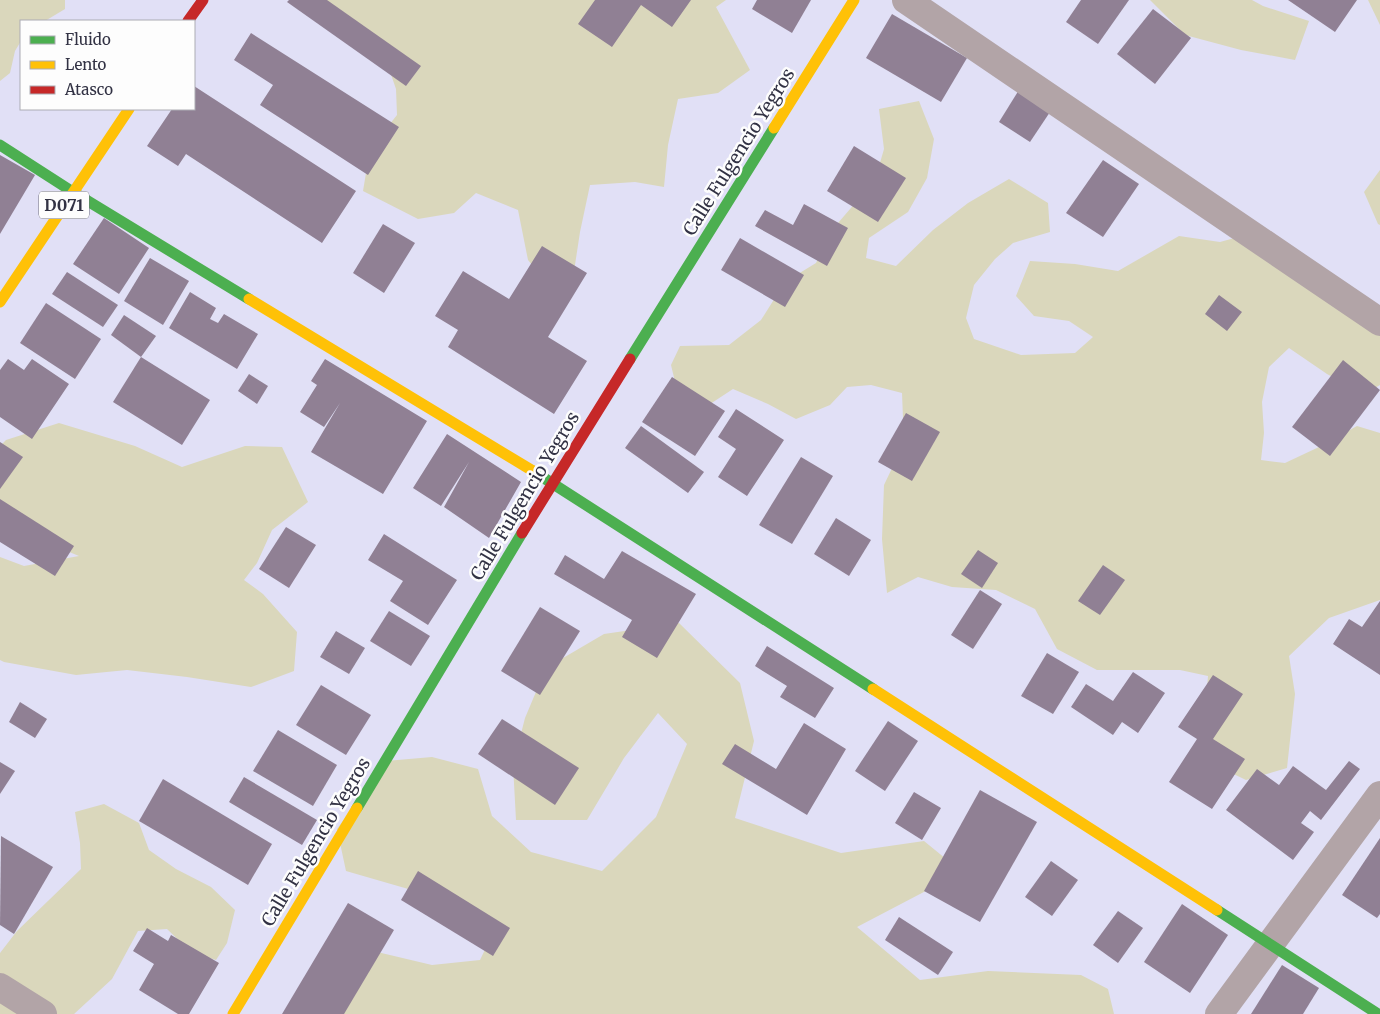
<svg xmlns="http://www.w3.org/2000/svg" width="1380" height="1014" viewBox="0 0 1380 1014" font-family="Merriweather,serif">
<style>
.green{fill:#dad7bc}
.building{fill:#908094}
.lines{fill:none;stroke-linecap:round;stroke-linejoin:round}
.street{stroke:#b2a4a7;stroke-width:28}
.fast{stroke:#4caf50;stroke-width:11}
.slow{stroke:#ffc107;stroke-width:11}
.jam{stroke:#c62828;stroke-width:11}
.labels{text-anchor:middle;stroke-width:5;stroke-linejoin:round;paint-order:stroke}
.shield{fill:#fdfdfd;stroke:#6f6f7c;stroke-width:1}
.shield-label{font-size:16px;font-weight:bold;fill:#323244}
.street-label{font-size:18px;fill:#323244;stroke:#fdfdfd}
</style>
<rect width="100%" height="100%" fill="#e1e0f6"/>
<g class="green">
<path d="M0 0H65V9L45 21H21V41L15 51 10 73 0 81Z"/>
<path d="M311 0H726L716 7 750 70 718 93 678 99 668 145 664 187 635 182 590 185 580 232 573 278 551 289 528 260 518 210 476 193 454 213 418 219 363 191 370 149 397 115 396 89 387 63Z"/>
<path d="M1150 0H1252L1263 6 1309 21 1295 60 1241 50 1185 35Z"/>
<path d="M1368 0H1380V25Z"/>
<path d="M919 101 934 139 927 178 908 212 869 238 866 258 896 266 933 230 968 203 1009 179 1048 203 1050 232 1013 243 995 259 974 285 966 318 974 339 1021 355 1075 353 1093 337 1069 321 1034 316 1016 296 1030 261 1075 264 1118 271 1179 236 1220 242 1256 232 1380 328V385L1364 394 1327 374 1289 348 1269 367 1262 402 1264 433 1261 460 1285 463 1319 447 1357 426 1380 433V600L1329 618 1289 656 1295 694 1287 768 1246 780 1217 766 1205 713 1208 676 1180 670H1097L1057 649 1035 609 996 590 952 587 918 577 887 593 882 539 884 485 904 443 902 393 871 385 847 387 830 405 796 419 768 404 733 389 701 410 678 394 671 365 680 346 729 345 761 320 785 282 816 263 832 230 875 180 884 149 879 109Z"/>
<path d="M1380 170V225L1378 224 1364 192Z"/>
<path d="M59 423 135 446 182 467 245 446 282 447 308 502 272 530 257 563 244 580 263 594 297 632 294 671 251 687 187 677 127 670 76 675 4 662 0 660V557L24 566 79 556 25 534 0 516V446L6 440Z"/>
<path d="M679 623 740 683 754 741 735 818 841 853 924 841 962 872 857 927 920 980 988 971 1081 975 1108 989 1114 1014H303L373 951 432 965 480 960 492 935 429 895 346 871 337 829 386 761 432 757 478 769 492 816 531 852 602 871 656 817 687 744 658 713 624 758 587 820H516L513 765 525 718 546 668 604 634Z"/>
<path d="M104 804 139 823 149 850 176 869 211 887 235 910 227 943 216 960 191 952 167 929 138 931 112 979 74 1014H0V953L17 931 81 869 80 843 75 812Z"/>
</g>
<g class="building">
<path d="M289 0H327L421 66 406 86 287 2Z"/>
<path d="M595 0H691L672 27 641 5 612 47 578 24Z"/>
<path d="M757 0H811L792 33 752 9Z"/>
<path d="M1081 0H1129L1098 44 1066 22Z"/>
<path d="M1288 0H1357L1335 32Z"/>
<path d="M1153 9 1191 38 1155 84 1117 54Z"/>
<path d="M892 14 967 58 941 102 866 58Z"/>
<path d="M251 33 399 127 368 175 260 105 273 85 234 60Z"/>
<path d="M1022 85 1054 106 1030 142 999 122Z"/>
<path d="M194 86 356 191 322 243 186 154 178 166 147 146 172 109H194Z"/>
<path d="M854 146 906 178 878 222 827 191Z"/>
<path d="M0 155 35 175 0 234Z"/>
<path d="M1103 160 1139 184 1103 237 1066 213Z"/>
<path d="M804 204 848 228 827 266 755 226 765 210 793 225Z"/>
<path d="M104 218 149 248 119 294 73 264Z"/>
<path d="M383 224 415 243 384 293 353 273Z"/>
<path d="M740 238 804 275 785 307 721 270Z"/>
<path d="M542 246 587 273 548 337 587 361 554 414 448 347 458 330 435 316 463 271 509 299Z"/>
<path d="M150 258 189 281 163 325 124 301Z"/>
<path d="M67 272 118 305 103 327 52 294Z"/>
<path d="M190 292 216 308 210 319 218 323 224 314 258 334 237 369 169 328Z"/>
<path d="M1219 295 1242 312 1227 331 1205 314Z"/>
<path d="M46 303 101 339 75 379 20 343Z"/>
<path d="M124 315 156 336 141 357 111 335Z"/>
<path d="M141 357 210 400 182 445 113 402Z"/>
<path d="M8 359 24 370 32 359 69 384 32 439 0 417V370Z"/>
<path d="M325 359 427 421 383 494 311 452 340 403 324 427 300 412 317 385 311 381Z"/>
<path d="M1343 360 1380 390 1330 456 1292 427Z"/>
<path d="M249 374 268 386 257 404 238 391Z"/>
<path d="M672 377 725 411 695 456 642 422Z"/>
<path d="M736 409 784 440 747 496 718 477 736 449 718 437Z"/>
<path d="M906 413 940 432 912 481 878 462Z"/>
<path d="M641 426 704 472 688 493 625 448Z"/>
<path d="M447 434 521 482 489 538 444 507 469 462 441 506 413 488Z"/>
<path d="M0 442 23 457 0 489Z"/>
<path d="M801 457 833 476 792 544 759 525Z"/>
<path d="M0 499 74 546 55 576 0 542Z"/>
<path d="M836 518 871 540 849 576 814 554Z"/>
<path d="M286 527 316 545 289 588 259 569Z"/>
<path d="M384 534 457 580 428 625 390 601 403 581 368 560Z"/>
<path d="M978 550 998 563 982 588 961 574Z"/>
<path d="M622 551 696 594 657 658 622 637 632 620 554 574 565 555 604 579Z"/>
<path d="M1103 565 1125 580 1100 615 1078 601Z"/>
<path d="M980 590 1002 604 973 649 951 635Z"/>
<path d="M1380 601V675L1333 644 1349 619 1362 627Z"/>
<path d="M540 607 580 631 540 695 501 671Z"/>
<path d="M389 611 430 636 411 666 370 641Z"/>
<path d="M336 631 365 648 349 674 320 657Z"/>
<path d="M767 646 834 688 815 718 780 697 787 686 755 666Z"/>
<path d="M1047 653 1079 672 1053 714 1021 696Z"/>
<path d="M1133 672 1165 693 1138 733 1122 722 1113 735 1071 707 1086 684 1113 701Z"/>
<path d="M1213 675 1243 694 1213 739 1245 759 1212 809 1169 782 1197 739 1178 727Z"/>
<path d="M321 685 371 715 346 755 296 725Z"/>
<path d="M20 702 47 719 35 738 9 722Z"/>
<path d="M502 719 579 768 555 805 478 754Z"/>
<path d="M888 721 918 741 885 791 855 771Z"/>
<path d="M804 723 846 749 807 815 722 764 735 744 776 769Z"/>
<path d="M278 730 337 765 313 806 253 771Z"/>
<path d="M1349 761 1360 769 1321 820 1310 811 1301 823 1314 832 1293 860 1226 810 1257 769 1279 785 1293 766 1326 790Z"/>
<path d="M0 762 15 771 0 794Z"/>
<path d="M244 777 317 820 302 845 229 802Z"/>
<path d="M163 779 272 844 248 885 139 821Z"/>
<path d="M980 790 1037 822 980 922 924 891Z"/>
<path d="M914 792 941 808 922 840 895 823Z"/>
<path d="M1 836 53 867 14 934 0 925Z"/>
<path d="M1380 838V914L1377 918 1342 895Z"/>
<path d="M1051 861 1078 880 1052 916 1025 897Z"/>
<path d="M418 871 510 928 493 956 401 900Z"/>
<path d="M348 903 394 930 344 1014H282Z"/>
<path d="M1182 904 1228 935 1190 993 1144 962Z"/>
<path d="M1118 911 1143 928 1118 963 1093 945Z"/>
<path d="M899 917 953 952 938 975 885 940Z"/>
<path d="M147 928 168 941 171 935 219 963 189 1014H178L139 990 154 964 133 951Z"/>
<path d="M1282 965 1319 988 1303 1014H1251Z"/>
</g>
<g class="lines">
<g class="street">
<path d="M906 0 1380 322"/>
<path d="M0 987 43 1014"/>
<path d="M1219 1014 1380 795"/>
</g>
<g class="fast">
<path d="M0 145 73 192 249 299"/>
<path d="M630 359 774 128"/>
<path d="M533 471 873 689"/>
<path d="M357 808 522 533"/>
<path d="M1217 910 1378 1014"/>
</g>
<g class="slow">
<path d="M774 128 854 0"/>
<path d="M249 299 533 471"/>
<path d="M0 302 129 109"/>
<path d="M873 689 1217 910"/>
<path d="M233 1014 357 808"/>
</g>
<g class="jam">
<path d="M188 21 203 0"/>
<path d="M522 533 630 359"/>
</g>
</g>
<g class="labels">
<rect class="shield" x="39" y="191.5" width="50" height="27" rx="4"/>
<g class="shield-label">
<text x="64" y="211">D071</text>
</g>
<g class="street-label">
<text transform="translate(739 152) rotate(-58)" y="6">Calle Fulgencio Yegros</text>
<text transform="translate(525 496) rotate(-59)" y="6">Calle Fulgencio Yegros</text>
<text transform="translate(316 842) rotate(-59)" y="6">Calle Fulgencio Yegros</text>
</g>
</g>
<rect x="20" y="20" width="175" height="90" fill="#fdfdfd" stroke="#acacb3"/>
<rect x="30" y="36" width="25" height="8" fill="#4caf50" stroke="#acacb3"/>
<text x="65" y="45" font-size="15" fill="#323244">Fluido</text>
<rect x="30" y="61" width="25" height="8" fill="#ffc107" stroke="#acacb3"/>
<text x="65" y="70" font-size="15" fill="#323244">Lento</text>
<rect x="30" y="86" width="25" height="8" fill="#c62828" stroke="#acacb3"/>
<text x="65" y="95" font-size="15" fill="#323244">Atasco</text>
</svg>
